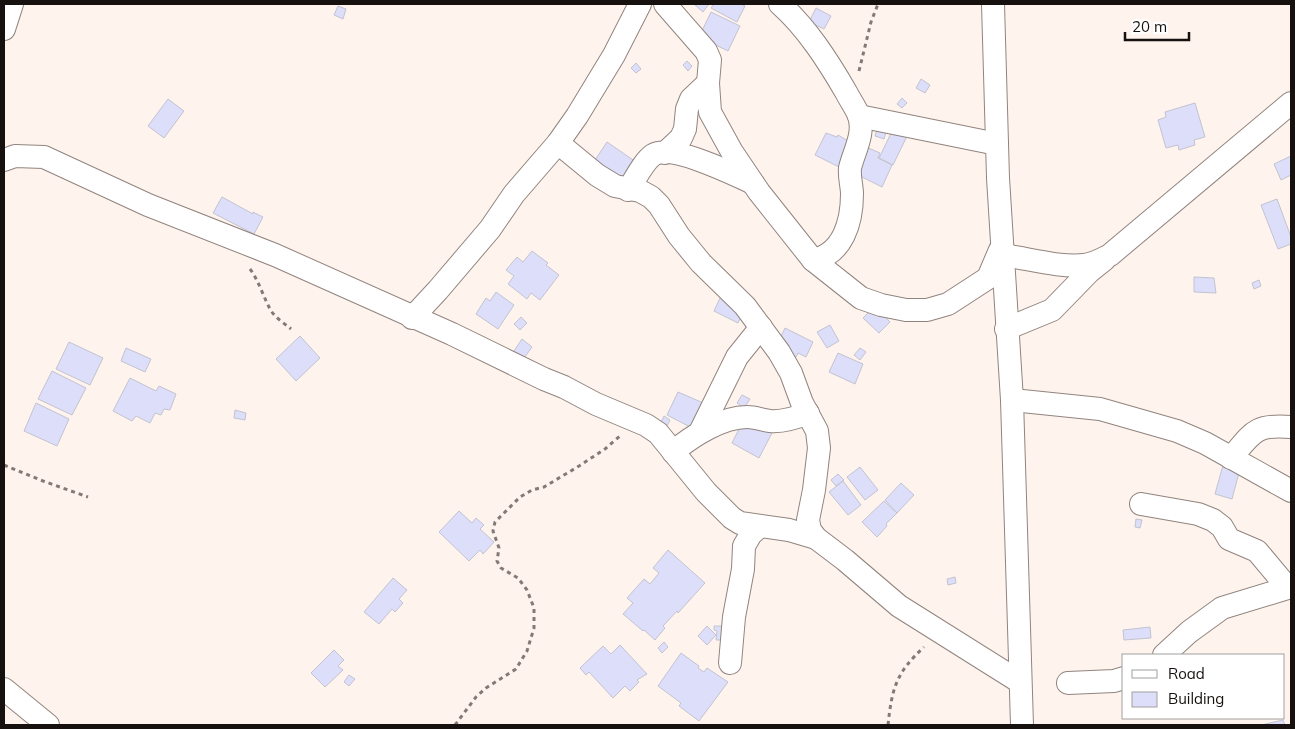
<svg xmlns="http://www.w3.org/2000/svg" width="1295" height="729" viewBox="0 0 1295 729" font-family="Mulish,sans-serif">
<style>
.building{fill:#dddef9;stroke:#c2c3d0}
.lines{fill:none;stroke-linecap:round;stroke-linejoin:round}
.minor-casing{stroke:#91847e;stroke-width:24}
.path{stroke:#837a77;stroke-width:3;stroke-dasharray:4 4;stroke-linecap:butt}
.minor{stroke:#fff;stroke-width:22}
</style>
<rect width="100%" height="100%" fill="#fff3ee"/>
<g class="building">
<path d="M696 4H709L703 12 695 5Z"/>
<path d="M714 4H741L745 6 737 22 711 8Z"/>
<path d="M338 6 346 9 343 19 334 15Z"/>
<path d="M816 8 831 16 824 29 809 22Z"/>
<path d="M711 12 740 26 728 51 699 37Z"/>
<path d="M687 61 692 66 688 71 683 65Z"/>
<path d="M636 63 641 69 636 73 631 68Z"/>
<path d="M921 79 930 85 925 93 916 88Z"/>
<path d="M902 98 907 103 902 108 897 104Z"/>
<path d="M168 99 184 111 164 138 148 126Z"/>
<path d="M1195 103 1205 137 1194 140 1195 145 1179 150 1178 145 1166 148 1158 120 1166 117 1165 112Z"/>
<path d="M895 125 909 132 893 165 879 158Z"/>
<path d="M878 126 887 129 884 139 875 136Z"/>
<path d="M826 133 837 137 838 135 850 142 843 169 815 155Z"/>
<path d="M607 142 639 164 624 188 591 166Z"/>
<path d="M866 147 880 153 878 158 892 165 882 187 854 173Z"/>
<path d="M1291 156V175L1281 180 1274 164Z"/>
<path d="M222 197 253 214V212L263 217 254 234 213 213Z"/>
<path d="M1277 199 1291 237V244L1278 249 1261 205Z"/>
<path d="M532 251 548 263 546 265 559 275 540 300 531 293 527 299 508 284 514 276 506 270 517 257 523 262Z"/>
<path d="M1194 277 1214 278 1216 293 1194 292Z"/>
<path d="M1259 280 1261 286 1254 289 1252 283Z"/>
<path d="M496 292 514 305 498 329 476 314 486 298 490 301Z"/>
<path d="M721 296 745 308 738 323 714 311Z"/>
<path d="M875 306 890 322 879 333 863 318Z"/>
<path d="M521 317 527 323 520 330 514 324Z"/>
<path d="M830 325 839 341 827 348 817 332Z"/>
<path d="M785 328 813 342 806 357 798 353 796 357 776 347Z"/>
<path d="M300 336 320 358 296 381 276 359Z"/>
<path d="M522 339 532 347 524 358 514 351Z"/>
<path d="M69 342 103 358 90 385 56 369Z"/>
<path d="M126 348 151 359 145 372 121 361Z"/>
<path d="M860 348 866 352 860 360 854 355Z"/>
<path d="M838 353 863 364 855 384 829 372Z"/>
<path d="M52 371 86 388 72 415 38 399Z"/>
<path d="M130 378 156 391 159 386 176 394 170 410 164 409 161 415 155 413 150 423 136 416 132 421 113 411Z"/>
<path d="M678 392 708 405 696 430 667 415Z"/>
<path d="M742 395 750 399 744 408 737 403Z"/>
<path d="M36 403 69 419 57 446 24 431Z"/>
<path d="M235 410 246 413 245 420 234 418Z"/>
<path d="M664 416 670 420 667 426 661 422Z"/>
<path d="M744 419 772 433 759 458 732 443Z"/>
<path d="M1223 465 1240 469 1232 499 1215 494Z"/>
<path d="M860 467 878 490 865 500 847 477Z"/>
<path d="M838 474 844 480 836 486 831 480Z"/>
<path d="M843 481 861 505 848 515 829 492Z"/>
<path d="M901 483 914 495 897 513 885 500Z"/>
<path d="M884 501 897 513 886 524 887 526 877 537 862 522Z"/>
<path d="M459 511 472 523 476 518 484 525 480 529 494 542 483 554 480 550 469 561 439 532Z"/>
<path d="M1136 519 1142 520 1140 528 1135 527Z"/>
<path d="M668 550 705 583 678 613 677 611 663 626 665 628 655 640 644 630 643 631 623 614 633 603 627 598 644 579 650 584 659 573 653 568Z"/>
<path d="M955 577 956 583 948 585 947 579Z"/>
<path d="M393 578 407 590 399 599 403 603 395 612 392 609 379 624 364 612Z"/>
<path d="M707 626 716 635 707 645 698 636Z"/>
<path d="M714 626H724L725 640H716L717 631 714 630Z"/>
<path d="M1150 627 1151 638 1124 640 1123 630Z"/>
<path d="M664 642 668 647 662 653 658 648Z"/>
<path d="M620 645 647 674 637 680 639 682 630 691 625 686 613 698 589 672 586 675 580 668 603 646 611 654Z"/>
<path d="M334 650 344 660 338 666 343 670 325 687 311 673Z"/>
<path d="M681 653 699 666 698 668 704 672 707 668 728 682 699 721 679 706 681 703 658 686Z"/>
<path d="M349 675 355 679 349 686 344 682Z"/>
<path d="M1283 720 1285 725H1261Z"/>
</g>
<g class="lines">
<defs>
<g id="minor">
<path d="M665 4 706 51 710 60 708 83 710 112 732 152 759 192 813 260 861 298 881 305 906 310H927L948 304 988 278 1000 250"/>
<path d="M780 4C807 28 828 61 846 92 850 100 856 108 859 116 865 134 854 151 850 168 849 177 852 186 852 194 852 222 843 254 813 260"/>
<path d="M993 4 998 178 1012 400 1022 725"/>
<path d="M4 29 12 4"/>
<path d="M859 116 997 144"/>
<path d="M558 143 597 175 615 186 640 191 651 197 659 205 679 236 701 263 745 306 779 352 791 373 802 403 817 431 819 448 814 490 808 520 810 530 816 538 845 560 899 606 1020 682"/>
<path d="M665 153 681 138 685 129 687 109 691 99 708 83"/>
<path d="M4 160 15 156 44 157 148 205 275 255 452 334 544 379 564 387 596 404 646 425 658 433 706 492 732 518 740 523 789 530 816 538"/>
<path d="M628 190C634 181 644 161 653 155 671 143 735 175 753 183"/>
<path d="M1002 255C1026 258 1061 268 1084 265 1094 264 1102 259 1110 255L1291 103"/>
<path d="M412 318 438 290 490 229 514 194 558 143 577 116 614 55 640 4"/>
<path d="M1006 329 1052 310 1089 272 1104 260"/>
<path d="M1012 400 1100 409 1177 431 1205 443 1291 491"/>
<path d="M700 432 737 357 761 327"/>
<path d="M673 452C692 436 722 417 747 417 755 417 762 420 770 421 783 422 796 418 808 413"/>
<path d="M1231 458C1253 432 1255 424 1291 427"/>
<path d="M1141 504 1198 514 1213 520 1222 527 1229 539 1257 551 1288 588"/>
<path d="M1164 655 1189 632 1222 608 1291 587"/>
<path d="M730 663 734 617 743 569 744 546 751 534 760 526"/>
<path d="M1068 683 1114 681 1124 678"/>
<path d="M4 689 48 725"/>
</g>
</defs>
<use href="#minor" class="minor-casing"/>
<g class="path">
<path d="M859 71 871 22 878 4"/>
<path d="M250 269C259 281 263 296 270 309 275 318 284 323 291 329"/>
<path d="M4 465 43 481 88 497"/>
<path d="M455 725 476 697 486 688 516 669 527 651 534 628V608L527 590 518 578 501 568 497 561 499 548 493 531 495 522 520 497 532 490 544 487 579 466 605 449 620 436"/>
<path d="M888 725C892 688 896 673 924 647"/>
</g>
<use href="#minor" class="minor"/>
</g>
<rect width="1295" height="729" fill="none" stroke="#16110f" stroke-width="10"/>
<rect x="1122" y="654" width="162" height="65" fill="#ffffff" stroke="#a2a09f"/>
<rect x="1132" y="670" width="25" height="8" fill="#ffffff" stroke="#a2a09f"/>
<text x="1168" y="679" font-size="15" fill="#16110f">Road</text>
<rect x="1132" y="692" width="25" height="15" fill="#dddef9" stroke="#a2a09f"/>
<text x="1168" y="704" font-size="15" fill="#16110f">Building</text>
<path d="M1125 32v8h64v-8" fill="none" stroke="#16110f" stroke-width="2.5"/>
<text x="1132" y="32" font-size="15" fill="#16110f" stroke="#ffffff" stroke-width="4" paint-order="stroke">20 m</text>
</svg>
